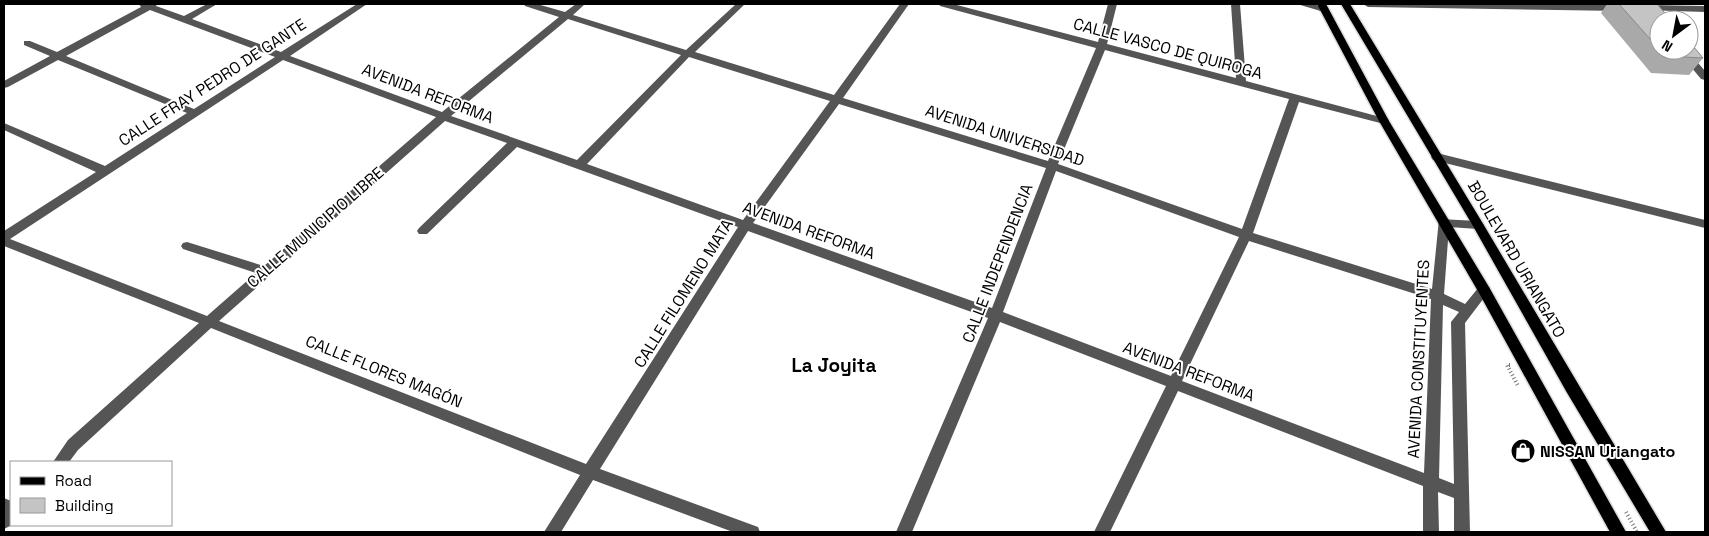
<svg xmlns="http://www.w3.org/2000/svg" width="1709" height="536" viewBox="0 0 1709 536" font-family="'Space Grotesk',sans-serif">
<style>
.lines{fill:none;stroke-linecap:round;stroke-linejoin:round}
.major-casing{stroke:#dbdbdb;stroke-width:3}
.path{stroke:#777;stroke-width:4;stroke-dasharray:1 2.5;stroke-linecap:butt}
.minor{fill:#555;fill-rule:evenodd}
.major{fill:#000;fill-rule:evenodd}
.wall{fill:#a9a9a9}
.building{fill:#c4c4c4;stroke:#898989}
.labels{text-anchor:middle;stroke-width:4;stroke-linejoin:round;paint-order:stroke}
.street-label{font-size:16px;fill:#000;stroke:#fff}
.poi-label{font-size:16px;font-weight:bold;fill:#000;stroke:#fff;text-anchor:start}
.quarter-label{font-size:19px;font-weight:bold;fill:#000;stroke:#fff}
</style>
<rect width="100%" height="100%" fill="#fff"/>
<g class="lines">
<defs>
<g id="major">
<path d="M1317 4H1326L1389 121 1489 287 1626 532H1610L1479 293 1379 121Z"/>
<path d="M1341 4H1350L1482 222 1666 532H1650L1566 391 1473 226Z"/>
</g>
</defs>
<use href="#major" class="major-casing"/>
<g class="path">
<path d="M1510 365H1507L1518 386"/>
<path d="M1626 512 1637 532"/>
</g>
<g class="minor">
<path d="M139 4H157L156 6 184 16 207 4H217L192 19 281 52 357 4H367L290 56 442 112 559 17 525 6 524 4H537L565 12 576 4H585L573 15 686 50 736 4H745L695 52 834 95 900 4H909L843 98 1048 161 1096 48 940 6 939 4H953L1098 42 1108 4H1117L1107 44 1236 78 1231 4H1240L1246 81 1388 119 1389 121 1384 124 1299 102 1253 233 1432 289 1439 219 1478 221 1484 225 1478 229 1449 227 1444 294 1465 304 1479 287H1489L1490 290 1465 323 1470 532H1454V498L1438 492 1439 532H1423V486L1178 391 1110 532H1094L1166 386 1000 322 912 532H896L988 318 748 231 600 469 758 527 760 532H733L593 480 561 532H544L580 475 211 328 78 450 69 462H53L68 440 199 323 4 246V231L96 172 4 130V123L105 166 187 113 58 60 8 87 4 88V81L50 56 24 45V41H30L57 52 141 7ZM150 10 275 57 194 109 66 56ZM568 19 681 55 577 160 451 116ZM1105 50 1289 99 1242 229 1058 164ZM689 57 830 101 743 220 587 164ZM283 60 436 117 264 266 187 242 183 243 181 246 183 249 256 273 207 316 10 239ZM839 104 1046 168 992 308 753 223ZM445 121 507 143 419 228 417 231 419 234H427L517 147 738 227 586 464 219 321ZM1056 171 1239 237 1171 376 1003 312ZM1249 241 1431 299 1424 473 1182 381ZM1443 305 1459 312 1451 322 1454 484 1439 478Z"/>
<path d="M1297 4H1313L1329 9 1324 12Z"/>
<path d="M1363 4 1621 5 1626 8 1621 11 1368 7Z"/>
<path d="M1646 5 1705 6V12L1643 10V6Z"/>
<path d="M1677 50H1687L1705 71V80L1701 79Z"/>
<path d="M1437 153 1705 220V228L1433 160 1431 157 1433 154Z"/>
<path d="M4 498 11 501 12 525 4 529Z"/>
</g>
<use href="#major" class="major"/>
</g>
<path class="wall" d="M1607 4H1657L1659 20V50H1689L1703 58 1689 75 1651 73 1601 13Z"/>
<g class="building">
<path d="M1619 4H1657L1671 20H1659V49Z"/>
<path d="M1689 41 1703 58 1665 56 1660 50H1689Z"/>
</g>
<defs>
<symbol id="shop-disc" viewBox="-11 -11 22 22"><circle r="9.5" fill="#000" stroke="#fff"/><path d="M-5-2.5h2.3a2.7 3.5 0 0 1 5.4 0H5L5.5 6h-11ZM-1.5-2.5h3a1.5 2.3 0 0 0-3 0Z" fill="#fff"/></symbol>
</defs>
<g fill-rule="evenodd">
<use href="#shop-disc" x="1509" y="437" width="28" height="28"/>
</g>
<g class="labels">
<g class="street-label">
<text transform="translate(1168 48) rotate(15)" y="6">CALLE VASCO DE QUIROGA</text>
<text transform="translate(212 82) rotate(-33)" y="6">CALLE FRAY PEDRO DE GANTE</text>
<text transform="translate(428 93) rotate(21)" y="6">AVENIDA REFORMA</text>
<text transform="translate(1005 135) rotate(18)" y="6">AVENIDA UNIVERSIDAD</text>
<text transform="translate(315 227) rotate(-41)" y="6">CALLE MUNICIPIO LIBRE</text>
<text transform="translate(809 230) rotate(20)" y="6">AVENIDA REFORMA</text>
<text transform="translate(1517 259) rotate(60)" y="6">BOULEVARD URIANGATO</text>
<text transform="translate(997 263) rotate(-69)" y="6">CALLE INDEPENDENCIA</text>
<text transform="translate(683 293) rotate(-58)" y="6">CALLE FILOMENO MATA</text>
<text transform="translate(1418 359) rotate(-87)" y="6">AVENIDA CONSTITUYENTES</text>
<text transform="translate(384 371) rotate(22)" y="6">CALLE FLORES MAGÓN</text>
<text transform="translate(1189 371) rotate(21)" y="6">AVENIDA REFORMA</text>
</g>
<g class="poi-label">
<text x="1540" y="457">NISSAN Uriangato</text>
</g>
<g class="quarter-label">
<text x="834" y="372">La Joyita</text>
</g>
</g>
<rect width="1709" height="536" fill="none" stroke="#000000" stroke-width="10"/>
<rect x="10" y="461" width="162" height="65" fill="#ffffff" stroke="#999999"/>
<rect x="20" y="477" width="25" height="8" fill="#000000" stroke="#999999"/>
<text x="55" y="486" font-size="15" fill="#000000">Road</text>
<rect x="20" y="498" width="25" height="15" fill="#c4c4c4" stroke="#999999"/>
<text x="55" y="511" font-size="15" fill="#000000">Building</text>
<g transform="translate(1674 35) rotate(212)"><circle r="24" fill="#ffffff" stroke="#999999"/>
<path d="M0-4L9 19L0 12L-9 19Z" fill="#000000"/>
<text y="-8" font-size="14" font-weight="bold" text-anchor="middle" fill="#000000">N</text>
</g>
</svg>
